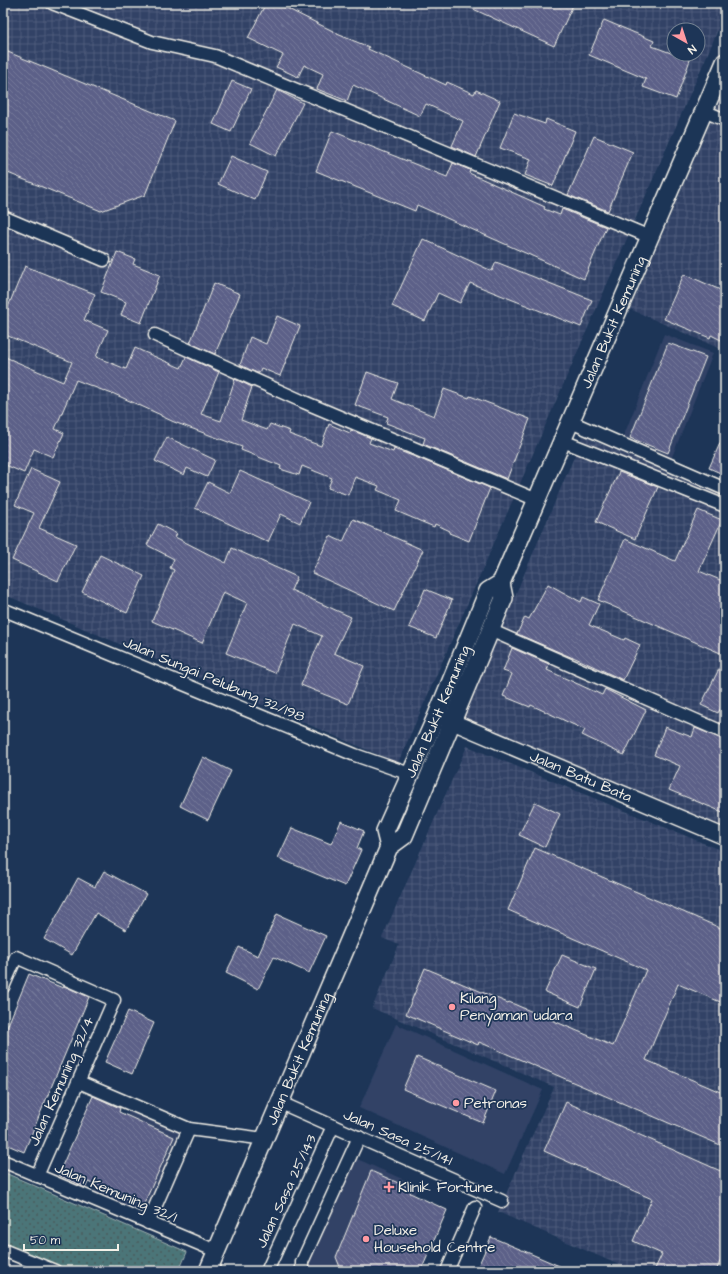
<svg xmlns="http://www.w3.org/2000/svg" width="728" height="1274" viewBox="0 0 728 1274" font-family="'Architects Daughter',sans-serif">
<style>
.built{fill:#304266}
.industrial{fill:url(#industrial-grid);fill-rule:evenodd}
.grass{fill:url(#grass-dots);stroke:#a0b2b0}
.building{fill:url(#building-back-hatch);stroke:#f4f1e8}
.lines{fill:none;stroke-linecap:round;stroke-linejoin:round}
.minor-casing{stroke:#f4f1e8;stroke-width:15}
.tertiary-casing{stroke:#f4f1e8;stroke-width:18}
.secondary-casing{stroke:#f4f1e8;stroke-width:20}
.minor{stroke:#1d3557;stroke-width:12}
.tertiary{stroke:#1d3557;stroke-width:15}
.secondary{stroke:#1d3557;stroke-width:17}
.poi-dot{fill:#ff9aa2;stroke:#1d3557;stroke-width:1.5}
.labels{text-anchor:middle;stroke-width:3.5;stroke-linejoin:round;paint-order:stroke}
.street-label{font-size:15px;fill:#f4f1e8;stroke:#1d3557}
.poi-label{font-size:15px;fill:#f4f1e8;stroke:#1d3557;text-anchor:start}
</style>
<defs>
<pattern id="industrial-grid" width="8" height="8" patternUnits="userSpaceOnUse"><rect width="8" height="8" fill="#304266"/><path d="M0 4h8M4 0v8" fill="none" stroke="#4f5e7c"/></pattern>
<pattern id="grass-dots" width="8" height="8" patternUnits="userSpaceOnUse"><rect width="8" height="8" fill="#4b7478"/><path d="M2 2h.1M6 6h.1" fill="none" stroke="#4a5c5c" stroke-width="1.8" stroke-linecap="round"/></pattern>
<pattern id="building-back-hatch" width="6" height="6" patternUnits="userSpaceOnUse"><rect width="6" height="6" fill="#5b6188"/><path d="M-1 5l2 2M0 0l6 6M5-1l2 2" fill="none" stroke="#737899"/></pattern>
</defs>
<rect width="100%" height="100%" fill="#1d3557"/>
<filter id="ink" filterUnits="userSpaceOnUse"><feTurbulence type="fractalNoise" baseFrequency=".025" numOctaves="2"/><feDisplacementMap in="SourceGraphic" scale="8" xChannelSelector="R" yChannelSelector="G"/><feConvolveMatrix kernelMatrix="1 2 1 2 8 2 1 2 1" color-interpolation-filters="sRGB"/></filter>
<g filter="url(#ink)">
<g class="built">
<path d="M664 334 713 353 670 462 622 440Z"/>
<path d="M396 1024 543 1090 505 1174 359 1108Z"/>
<path d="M130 1109 183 1133 146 1217 93 1195Z"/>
<path d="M355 1158 418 1186 380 1271H310L306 1263Z"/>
</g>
<g class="industrial">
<path d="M3 3H725V14L398 763 3 594ZM674 30H698V54H674Z"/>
<path d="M725 88V351L630 309Z"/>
<path d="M583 436 725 497V829L463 718Z"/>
<path d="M467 746 725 852V1271H633L498 1212 554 1087 372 1008 399 945 382 938Z"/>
</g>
<path class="grass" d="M3 1172 187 1252 179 1271H69L3 1243Z"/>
<g class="building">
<path d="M266 3H276L337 33V34L369 47 368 49 446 85 447 82 474 94 476 90 500 101 476 157 452 146 463 121 426 104 420 116 353 85 347 101 317 89 323 74 304 65 298 77 276 67 283 55 248 38Z"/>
<path d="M460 3H574L554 46Z"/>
<path d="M604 20 654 41 652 46 690 60 676 99 643 87 646 79 589 55Z"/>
<path d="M3 50 175 121 145 195 101 211 3 171Z"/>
<path d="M232 81 251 89 231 132 213 124Z"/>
<path d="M277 90 303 103 276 156 250 143Z"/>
<path d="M514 113 545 124 546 119 575 131 553 186 525 175 531 159 500 148Z"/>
<path d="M332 131 447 177 453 163 470 170 469 173 545 207 544 209 560 215 562 209 606 227 584 279 417 205 415 211 316 171Z"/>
<path d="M594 136 633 152 608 211 568 195Z"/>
<path d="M231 156 267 172 255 200 218 184Z"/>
<path d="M423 239 492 271 496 262 592 300 581 327 470 283 460 303 438 293 425 321 392 306Z"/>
<path d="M117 252 135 259 133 264 160 275 141 323 121 315 126 302 101 292Z"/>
<path d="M25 266 95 294 84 320 108 330 96 357 126 369 135 348 181 368 186 357 219 372 201 414 221 421 235 379 252 387 241 420 267 430 270 424 290 431 289 434 321 446 329 424 350 433 351 430 371 438 369 443 393 452 394 449 418 458 490 488 469 541 449 533 450 531 435 524 434 527 396 511 401 500 377 490 379 486 355 477 348 495 328 488 332 478 302 466 299 475 280 469 281 466 241 450 242 447 174 422 161 416V415L112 393V394L76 380 55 429 64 433 53 457 34 449 24 473 3 464V356L63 382 72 362 3 334V319Z"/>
<path d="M684 274 725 292V342L711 335 710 338 664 319Z"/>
<path d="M214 283 240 294 215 354 190 343Z"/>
<path d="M277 316 300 326 280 376 261 368 259 373H257L240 365 250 337 266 344Z"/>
<path d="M668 343 706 357 668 453 630 438Z"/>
<path d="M367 372 398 383 392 399 434 416 444 389 469 398 470 396 530 419 507 479 423 444 425 438 386 423 388 417 355 405Z"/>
<path d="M725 432V475L709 468Z"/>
<path d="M167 437 215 460 207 477 187 468 184 475 155 461Z"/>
<path d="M31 469 60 482 39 528 76 544 58 581 12 560 34 513 15 505Z"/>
<path d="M240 471 309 502 300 523 281 514 268 542 195 508 208 482 230 493Z"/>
<path d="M619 472 658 487 635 539 596 522Z"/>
<path d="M698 510 722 520 699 571 725 582V655L598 600 625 539 675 561Z"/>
<path d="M353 519 423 550 394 611 312 573 330 536 343 542Z"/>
<path d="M158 524 177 534 175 537 226 563 232 548 297 577 291 590 351 617 334 653 364 666 348 704 301 685 322 636 295 624 275 673 226 653 247 603 223 592 202 643 152 621 174 570 170 568 174 559 147 545Z"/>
<path d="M100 555 144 576 127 613 82 592Z"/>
<path d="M548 584 581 602 583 597 599 604 589 625 624 640 625 638 640 645 623 680 573 657V658L517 634 525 617 529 619Z"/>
<path d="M425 589 452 600 436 638 409 627Z"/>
<path d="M512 648 549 664 547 670 602 695 605 689 646 710 624 755 582 735 585 730 531 705 530 707 503 696 512 674 503 671Z"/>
<path d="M725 657V700L718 713 701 705Z"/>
<path d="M665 727 692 737 695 728 725 740V813L669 790 680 766 654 755Z"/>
<path d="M203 757 231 771 208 820 180 806Z"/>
<path d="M535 802 560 814 545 847 519 835Z"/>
<path d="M341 821 364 831 357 848 361 850 345 886 278 858 292 828 331 844Z"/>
<path d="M535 848 725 930V1004L678 984 646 1060 725 1094V1147L479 1042 478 1045 406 1014 425 968 508 1003 509 1002 613 1046 646 970 508 910Z"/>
<path d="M104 871 146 894 126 930 96 913 72 955 44 939 78 878 95 887Z"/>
<path d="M277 914 326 936 309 973 274 957 258 989 226 973 239 947 258 956Z"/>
<path d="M562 955 596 969 580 1007 545 992Z"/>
<path d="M29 974 63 988 64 986 89 997 24 1152 3 1143V1037Z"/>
<path d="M128 1011 154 1023 132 1074 105 1062Z"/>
<path d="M417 1057 496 1091 483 1123 403 1089Z"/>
<path d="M93 1096 120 1108 119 1112 174 1137 143 1206 88 1182 86 1187 58 1175Z"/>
<path d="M566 1102 725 1173V1250L716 1271H654L662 1254 633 1241 652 1199 544 1151Z"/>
<path d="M371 1171 412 1189 410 1193 447 1210 421 1271H349L340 1267 336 1257Z"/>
<path d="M491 1237 529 1253 571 1271H476Z"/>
</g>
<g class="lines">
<defs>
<g id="minor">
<path d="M52 3 152 42 215 56 650 237"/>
<path d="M704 111 725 120"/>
<path d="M3 217 104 260"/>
<path d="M155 335 304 402 537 500"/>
<path d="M571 422 725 489"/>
<path d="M563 441 725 506"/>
<path d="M7 611 355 755 410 774"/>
<path d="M490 630 725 733"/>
<path d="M3 987 16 957 114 1000 37 1176"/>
<path d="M79 1082 189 1129 265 1139"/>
<path d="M281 1103 502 1201"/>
<path d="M3 1161 216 1251"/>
<path d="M148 1223 189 1129"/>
<path d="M3 1250 55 1271"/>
<path d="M268 1269 333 1126"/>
<path d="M304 1271 302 1268V1262L359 1137"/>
<path d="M447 1271 475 1207"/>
</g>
<g id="tertiary">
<path id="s1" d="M441 717 725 837"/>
</g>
<g id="secondary">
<path id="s2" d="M389 847 385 831 437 715 488 591 501 583"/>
<path id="s3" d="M208 1271 389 847 404 836 504 598 501 583 725 62"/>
</g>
</defs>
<use href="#minor" class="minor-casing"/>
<use href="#tertiary" class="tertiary-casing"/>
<use href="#secondary" class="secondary-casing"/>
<use href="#minor" class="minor"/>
<use href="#tertiary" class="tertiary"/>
<use href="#secondary" class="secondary"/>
</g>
</g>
<g class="poi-dot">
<circle cx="452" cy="1007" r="4"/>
<circle cx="456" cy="1103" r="4"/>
<path d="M387 1181h4v4h4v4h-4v4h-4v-4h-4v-4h4z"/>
<circle cx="366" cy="1239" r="4"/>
</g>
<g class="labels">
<g class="street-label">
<text dy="5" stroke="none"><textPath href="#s3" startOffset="1037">Jalan Bukit Kemuning</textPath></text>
<text transform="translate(214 679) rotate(23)" y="5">Jalan Sungai Pelubung 32/198</text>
<text dy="5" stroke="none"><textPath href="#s2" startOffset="147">Jalan Bukit Kemuning</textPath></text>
<text dy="5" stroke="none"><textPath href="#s1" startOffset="152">Jalan Batu Bata</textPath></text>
<text dy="5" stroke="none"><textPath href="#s3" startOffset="231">Jalan Bukit Kemuning</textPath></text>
<text transform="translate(61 1081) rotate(-66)" y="5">Jalan Kemuning 32/4</text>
<text transform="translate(398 1137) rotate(24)" y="5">Jalan Sasa 25/141</text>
<text transform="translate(286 1191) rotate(-65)" y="5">Jalan Sasa 25/143</text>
<text transform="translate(116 1192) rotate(23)" y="5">Jalan Kemuning 32/1</text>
</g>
<g class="poi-label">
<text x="460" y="1003">Kilang<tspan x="460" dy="17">Penyaman udara</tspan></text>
<text x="464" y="1108">Petronas</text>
<text x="398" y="1192">Klinik Fortune</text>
<text x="374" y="1235">Deluxe<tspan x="374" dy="17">Household Centre</tspan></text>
</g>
</g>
<rect width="728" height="1274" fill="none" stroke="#1d3557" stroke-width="16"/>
<rect x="8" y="8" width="712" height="1258" fill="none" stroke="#f4f1e8" stroke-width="1.5" filter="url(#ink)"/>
<g transform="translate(686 42) rotate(141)"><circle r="19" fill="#1d3557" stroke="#738091"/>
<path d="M0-3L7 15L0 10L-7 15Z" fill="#ff9aa2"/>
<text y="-6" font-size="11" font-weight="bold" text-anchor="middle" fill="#f4f1e8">N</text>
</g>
<path d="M24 1244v6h94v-6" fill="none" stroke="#f4f1e8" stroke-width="2"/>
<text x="30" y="1244" font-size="12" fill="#f4f1e8" stroke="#1d3557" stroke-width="3" paint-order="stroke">50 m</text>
</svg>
